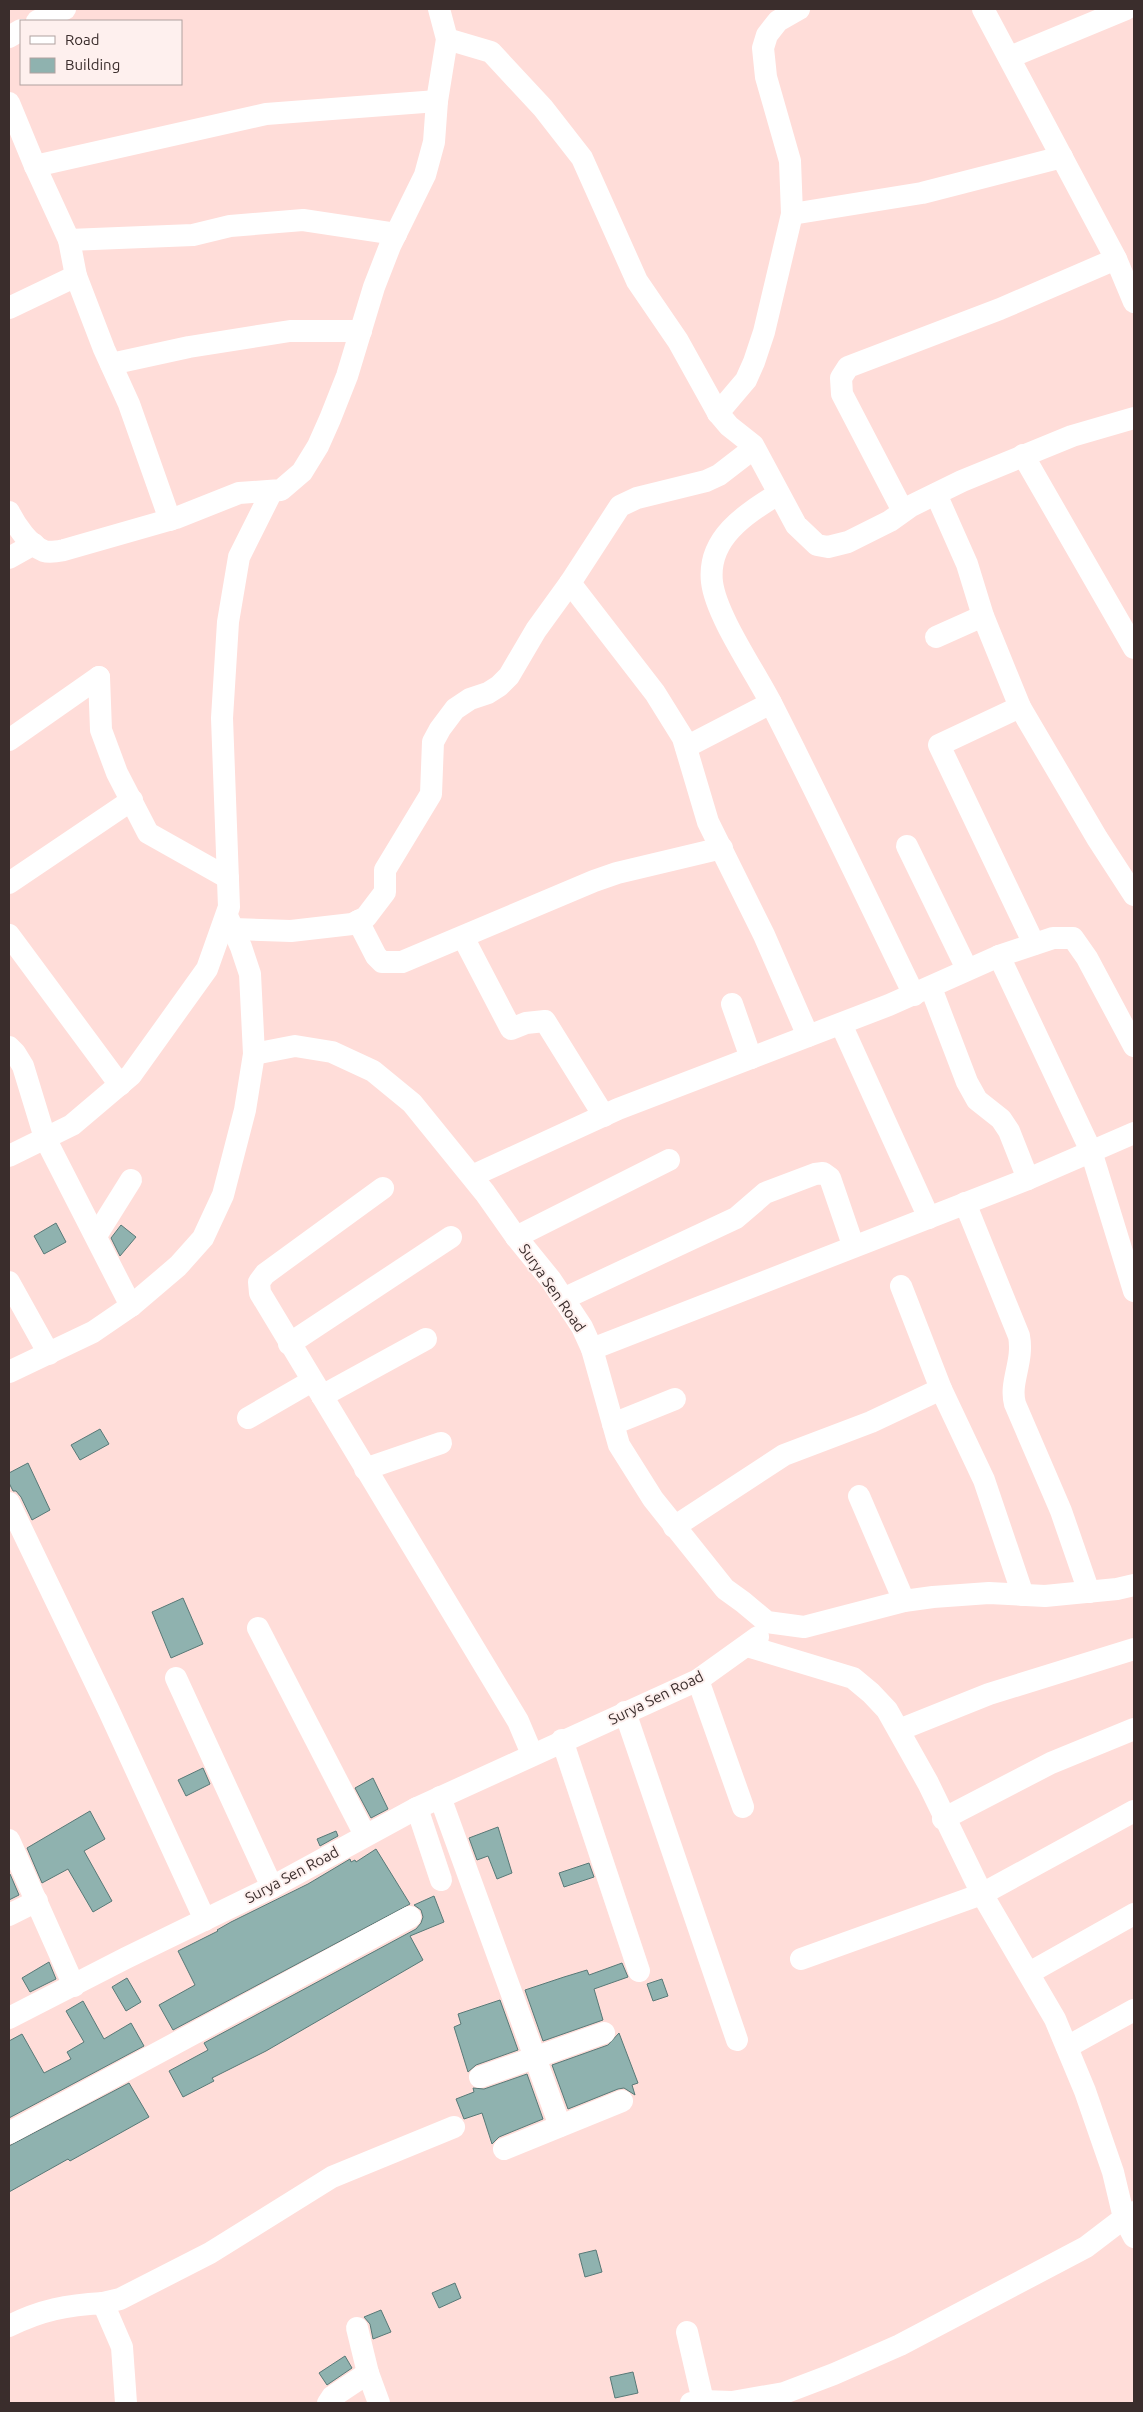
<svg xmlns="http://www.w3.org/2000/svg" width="1143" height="2412" viewBox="0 0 1143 2412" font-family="Ubuntu,sans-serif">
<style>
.building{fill:#8fb2af;stroke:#587977}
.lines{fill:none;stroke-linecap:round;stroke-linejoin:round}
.street{stroke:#fff;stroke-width:22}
.labels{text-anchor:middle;stroke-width:4;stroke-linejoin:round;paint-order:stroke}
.street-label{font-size:15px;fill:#3a2d2c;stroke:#fef0ee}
</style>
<rect width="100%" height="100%" fill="#ffddd9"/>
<g class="building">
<path d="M56 1223 66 1242 44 1254 34 1236Z"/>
<path d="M121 1225 136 1237 120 1256 111 1238Z"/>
<path d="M100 1429 109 1444 80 1460 71 1445Z"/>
<path d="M28 1463 50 1510 32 1520 21 1497 16 1491H13L9 1483V1473Z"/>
<path d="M183 1598 203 1644 171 1658 152 1612Z"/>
<path d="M203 1768 210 1784 186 1796 178 1780Z"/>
<path d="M373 1778 388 1809 371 1818 355 1788Z"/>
<path d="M90 1811 105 1839 84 1851 112 1901 93 1912 68 1869 42 1883 27 1848Z"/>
<path d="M498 1827 512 1873 497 1879 488 1856 477 1860 469 1838Z"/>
<path d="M336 1831 338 1836 320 1846 317 1839Z"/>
<path d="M376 1849 410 1904 173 2030 159 2005 195 1985 178 1951 218 1931 217 1930 231 1922 308 1884 350 1859 351 1862 355 1860 356 1862Z"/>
<path d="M589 1863 594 1877 564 1887 559 1873Z"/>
<path d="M10 1874 19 1895 9 1900V1875Z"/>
<path d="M434 1896 444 1922 410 1936 423 1960 266 2051 212 2078 214 2081 183 2097 169 2071 208 2050 204 2043 416 1929 421 1923 423 1917 421 1910 414 1905Z"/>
<path d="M49 1962 56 1979 30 1992 22 1978Z"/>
<path d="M622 1963 628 1977 594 1989 603 2020 543 2041 525 1990 564 1977 587 1970 589 1975Z"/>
<path d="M127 1978 141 2002 126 2011 112 1987Z"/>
<path d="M662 1979 668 1996 653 2001 647 1984Z"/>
<path d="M500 2000 518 2050 476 2065 468 2072 454 2027 461 2024 458 2014Z"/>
<path d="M83 2001 104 2039 131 2023 144 2046 9 2118V2041L22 2034 44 2073 71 2059 67 2052 84 2042 66 2011Z"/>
<path d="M619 2033 638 2083 632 2085 635 2095 624 2088 618 2089 568 2109 552 2065 608 2045Z"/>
<path d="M527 2074 543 2119 499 2137 492 2144 482 2113 464 2119 456 2099 474 2092 473 2088 484 2089Z"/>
<path d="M129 2083 149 2117 70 2161 68 2159 9 2192V2146Z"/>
<path d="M596 2250 602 2272 585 2277 579 2254Z"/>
<path d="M455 2283 461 2298 439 2308 432 2293Z"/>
<path d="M381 2310 391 2332 373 2339 370 2324 364 2317Z"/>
<path d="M345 2356 352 2368 327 2385 319 2373Z"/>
<path d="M633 2372 638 2393 615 2398 610 2377Z"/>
</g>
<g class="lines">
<g class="street">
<path d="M983 9 1116 259 1134 302"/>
<path d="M37 21 65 9"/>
<path d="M9 37 21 30"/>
<path d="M447 39 491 52 543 108 582 158 637 281 678 341 718 413 729 426 753 445 796 525 817 545 828 547 848 542 890 521 911 506 962 481 1072 436 1134 418"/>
<path d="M1010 57 1126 9"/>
<path d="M9 103 35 166 69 240 76 276 104 349 129 404 170 520"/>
<path d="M35 166 266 114 437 101"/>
<path d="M792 214 922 193 1062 157"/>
<path d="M69 240 193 235 230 226 303 220 396 234"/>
<path d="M9 308 76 276"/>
<path d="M111 364 189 347 290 331H361"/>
<path d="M718 413 746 380 754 362 764 332 792 214 790 161 766 77 763 48 767 35 778 21 799 9"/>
<path d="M1023 455 1134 648"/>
<path d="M778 494C746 514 707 538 712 582 716 616 756 673 772 705 821 801 867 898 914 995"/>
<path d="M936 494 967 564 983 616 1020 707 1097 838 1134 895"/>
<path d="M903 511 842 394 841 378 848 367 1000 309 1116 259"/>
<path d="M9 512C16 526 29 545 44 551 50 553 59 551 64 550L176 518 239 493 281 490 302 472 318 446 330 419 347 376 374 287 390 246 425 175 434 142 437 101 447 39 439 9"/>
<path d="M9 558 34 544"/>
<path d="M570 583 655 693 683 738 708 822 764 935 808 1036"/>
<path d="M936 637 983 616"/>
<path d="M99 677 101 730 117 773 148 833 228 878"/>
<path d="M1020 707 939 745 1034 944"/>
<path d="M9 740 99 677"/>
<path d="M686 747 771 703"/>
<path d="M907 846 967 969"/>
<path d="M9 883 132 800"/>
<path d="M358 921 376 956 382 962H402L594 881 617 873 722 848"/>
<path d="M233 929 291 931 352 924 366 917 385 892V870L431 794 433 742 440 729 455 709 470 699 488 693 499 686 509 676 536 630 570 583 620 506 637 498 706 481 719 475 754 448"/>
<path d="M9 935 120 1085"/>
<path d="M463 937 511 1029 526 1023 545 1021 604 1116"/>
<path d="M999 956 1091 1151 1134 1291"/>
<path d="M931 988 967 1082 977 1100 1001 1119 1009 1131 1028 1179"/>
<path d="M732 1004 751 1058"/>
<path d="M841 1024 929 1218"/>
<path d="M9 1047 15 1053 23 1066 45 1138 131 1306"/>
<path d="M254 1054 295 1046 332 1052 373 1071 412 1103 485 1193 516 1237 551 1280 582 1327 592 1349 619 1445 653 1499 725 1589 743 1602 767 1622 804 1627 904 1601 933 1597 989 1593 1045 1596 1117 1589 1134 1585"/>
<path d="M9 1156 72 1125 131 1075 207 969 229 907 222 718 228 622 239 557 272 491"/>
<path d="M472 1176 618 1109 889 1005 999 956 1053 938H1073L1087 958 1134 1046"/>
<path d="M383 1188 265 1274 259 1282 260 1293 518 1721 532 1754"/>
<path d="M965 1203 1019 1336C1024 1362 1009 1382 1015 1404L1061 1511 1089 1592"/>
<path d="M96 1236 131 1180"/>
<path d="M516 1237 669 1160"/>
<path d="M9 1282 49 1354"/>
<path d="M901 1286 941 1389 984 1480 1023 1595"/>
<path d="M563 1299 736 1218 765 1193 815 1174 823 1173 830 1178 853 1245"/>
<path d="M289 1344 451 1237"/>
<path d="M592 1349 1028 1179 1134 1133"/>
<path d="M9 1372 93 1332 131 1306 178 1266 203 1238 223 1195 245 1110 254 1054 250 974 241 947 228 918"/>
<path d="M322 1396 426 1339"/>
<path d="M248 1418 312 1381"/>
<path d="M613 1424 675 1399"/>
<path d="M365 1469 441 1443"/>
<path d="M859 1496 904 1601"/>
<path d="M9 1503 109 1711 205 1920"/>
<path d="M674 1527 784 1455 871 1422 941 1389"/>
<path d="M258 1628 365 1835"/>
<path d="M176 1678 272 1887"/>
<path d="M698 1680 743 1807"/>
<path d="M625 1712 737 2040"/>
<path d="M899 1730 989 1694 1134 1649"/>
<path d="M562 1740 639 1971"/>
<path d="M440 1797 560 2126"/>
<path d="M417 1808 441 1880"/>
<path d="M943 1819 1051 1763 1134 1729"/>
<path d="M9 1840 74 1986"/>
<path d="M9 1915 37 1901"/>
<path d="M801 1959 982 1894 1134 1811"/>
<path d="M1029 1973 1134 1914"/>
<path d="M9 2018 126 1958 272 1887 417 1808 698 1680 758 1637"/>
<path d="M1067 2047 1134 2010"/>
<path d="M480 2077 604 2033"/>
<path d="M9 2133 410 1917"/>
<path d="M504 2149 622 2101"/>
<path d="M1134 2212 1124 2218 1134 2237"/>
<path d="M103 2303 120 2299 210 2253 332 2177 454 2127"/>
<path d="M9 2326C41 2310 67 2305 103 2303L122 2347 126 2403"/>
<path d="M357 2328 368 2373"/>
<path d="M687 2332 703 2401"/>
<path d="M328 2403 332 2397 368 2373 379 2403"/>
<path d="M691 2403 703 2401 732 2402 784 2393 834 2374 900 2345 1086 2247 1124 2218 1113 2172 1085 2091 1055 2019 982 1894 928 1783 887 1710 871 1693 853 1678 747 1646"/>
</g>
</g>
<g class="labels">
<g class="street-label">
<text transform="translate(552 1288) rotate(55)" y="5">Surya Sen Road</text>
<text transform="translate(656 1698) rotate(-26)" y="5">Surya Sen Road</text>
<text transform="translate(292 1875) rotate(-28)" y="5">Surya Sen Road</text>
</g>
</g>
<rect width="1143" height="2412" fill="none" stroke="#3a2d2c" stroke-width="20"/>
<rect x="20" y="20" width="162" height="65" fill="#fef0ee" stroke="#b0a2a0"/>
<rect x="30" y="36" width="25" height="8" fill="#ffffff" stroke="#b0a2a0"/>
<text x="65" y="45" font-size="15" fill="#3a2d2c">Road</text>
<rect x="30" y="58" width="25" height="15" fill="#8fb2af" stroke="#b0a2a0"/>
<text x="65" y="70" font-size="15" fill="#3a2d2c">Building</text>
</svg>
